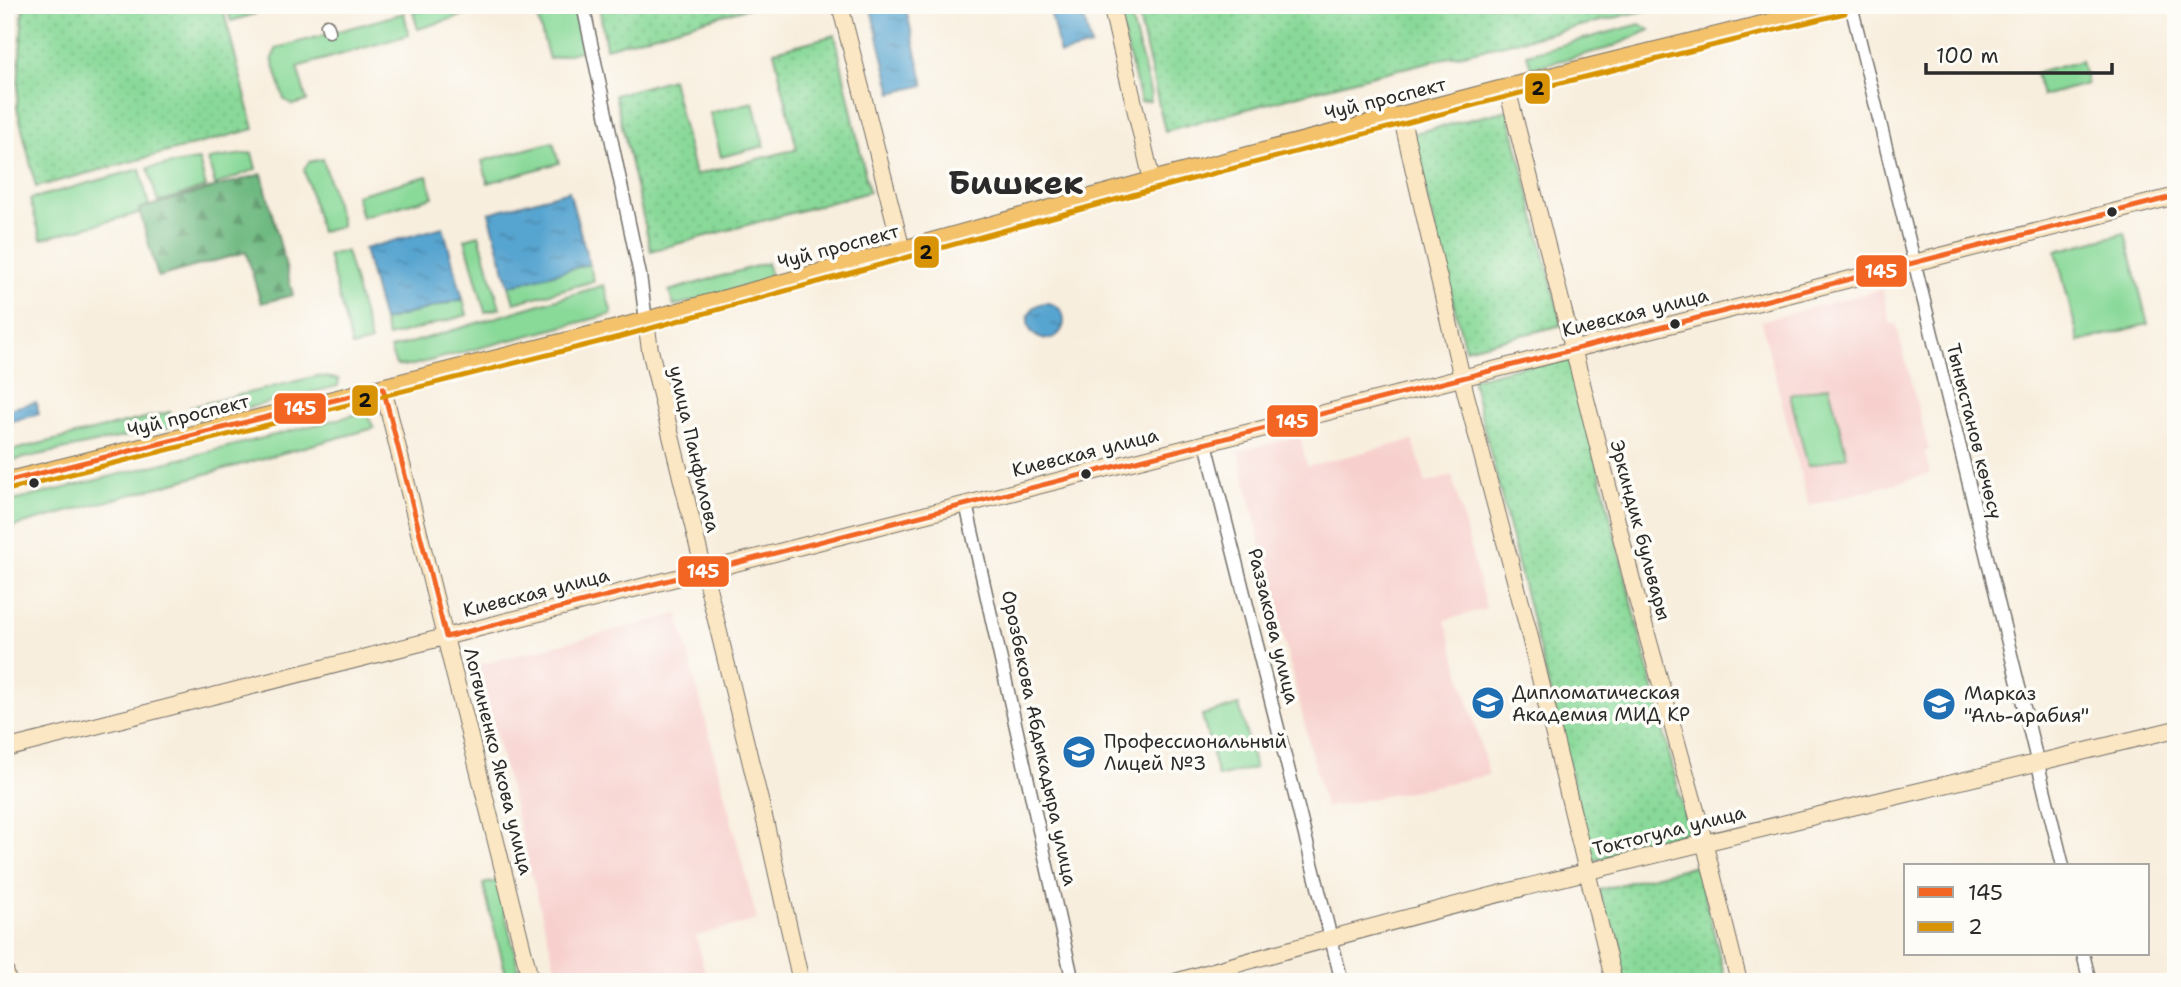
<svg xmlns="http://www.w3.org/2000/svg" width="2181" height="987" viewBox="0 0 2181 987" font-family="'Shantell Sans',sans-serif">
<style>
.built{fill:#f7d0cd}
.green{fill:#89d999;stroke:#5a8262;stroke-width:2}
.forest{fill:url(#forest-firs);stroke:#4c7256;stroke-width:2}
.park{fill:url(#park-dots);stroke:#5a8262;stroke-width:2}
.water{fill:url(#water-ripples);stroke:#41687e;stroke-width:2}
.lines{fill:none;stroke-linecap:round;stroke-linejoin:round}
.street-casing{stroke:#736f6a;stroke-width:15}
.secondary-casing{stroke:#736f6a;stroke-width:18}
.primary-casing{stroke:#736f6a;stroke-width:20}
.street{stroke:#fff;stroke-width:12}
.secondary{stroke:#fbe7c3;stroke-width:16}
.primary{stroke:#f4c26a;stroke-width:18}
.bus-1-casing{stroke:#fdfcf7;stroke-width:10}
.bus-2-casing{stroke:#fdfcf7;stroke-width:10}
.bus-1{stroke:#f26522;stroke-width:5}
.bus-2{stroke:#d89406;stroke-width:5}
.bus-dot{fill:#2b2b2b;stroke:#fdfcf7;stroke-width:2.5}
.labels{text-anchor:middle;stroke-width:7;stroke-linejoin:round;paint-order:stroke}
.street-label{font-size:19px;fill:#2b2b2b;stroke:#fdfcf7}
.poi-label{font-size:19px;fill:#2b2b2b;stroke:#fdfcf7;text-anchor:start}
.town-label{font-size:33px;font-weight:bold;fill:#2b2b2b;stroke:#fdfcf7}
.line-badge{stroke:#fdfcf7;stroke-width:2.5}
.badge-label{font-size:19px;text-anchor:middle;font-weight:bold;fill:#fff}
.pale-badge-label{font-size:19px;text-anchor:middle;font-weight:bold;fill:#111}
</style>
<defs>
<pattern id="forest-firs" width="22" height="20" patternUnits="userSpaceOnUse" patternTransform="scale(1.75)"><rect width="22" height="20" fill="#6eb981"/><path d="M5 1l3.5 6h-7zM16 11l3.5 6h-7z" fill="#5b976a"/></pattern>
<pattern id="park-dots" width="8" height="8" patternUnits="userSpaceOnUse" patternTransform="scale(1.75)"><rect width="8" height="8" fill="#89d999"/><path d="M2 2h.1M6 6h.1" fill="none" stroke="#76ba84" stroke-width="1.8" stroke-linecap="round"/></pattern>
<pattern id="water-ripples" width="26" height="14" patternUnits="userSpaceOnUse" patternTransform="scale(1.75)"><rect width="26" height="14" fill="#57a4d0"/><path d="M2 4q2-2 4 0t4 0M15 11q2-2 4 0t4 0" fill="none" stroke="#4886a9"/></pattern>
</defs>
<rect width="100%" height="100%" fill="#fdfcf7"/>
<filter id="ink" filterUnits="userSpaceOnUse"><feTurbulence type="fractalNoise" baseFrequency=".0143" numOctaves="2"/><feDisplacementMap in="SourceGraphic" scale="14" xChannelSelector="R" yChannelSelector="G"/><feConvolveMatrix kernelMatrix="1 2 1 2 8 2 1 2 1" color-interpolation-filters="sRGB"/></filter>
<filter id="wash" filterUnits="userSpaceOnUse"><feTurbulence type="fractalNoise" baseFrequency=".00686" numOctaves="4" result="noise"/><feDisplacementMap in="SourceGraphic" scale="28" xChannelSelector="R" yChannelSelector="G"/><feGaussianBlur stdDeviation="1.57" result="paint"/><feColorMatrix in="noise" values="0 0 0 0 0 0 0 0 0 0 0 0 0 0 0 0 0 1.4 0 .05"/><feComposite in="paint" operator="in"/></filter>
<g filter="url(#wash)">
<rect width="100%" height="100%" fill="#f8eede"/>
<g class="built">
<path d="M1882 289 1891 324H1896L1929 450 1925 452 1930 474 1809 506 1761 321Z"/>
<path d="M1300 436 1307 466 1413 440 1426 483 1452 476 1486 609 1445 620 1489 775 1325 808 1238 451Z"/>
<path d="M678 614 757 920 696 936 707 982H559L478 665Z"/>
</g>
<g class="green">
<path d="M226 5H257V6L255 14 231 21Z"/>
<path d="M439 5H498L418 29 413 12Z"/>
<path d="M534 5H573L584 50 549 59Z"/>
<path d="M1116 5H1128L1151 95 1150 101 1141 102Z"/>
<path d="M404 13 409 35 297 67 307 101 292 105 284 99 272 58 277 48Z"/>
<path d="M1640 24 1650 30 1609 48 1531 68 1527 54Z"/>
<path d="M2081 61 2087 84 2042 96 2036 73Z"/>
<path d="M753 102 764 146 721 157 710 113Z"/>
<path d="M553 142 559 163 488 183 482 161Z"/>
<path d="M252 153 256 169 215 185 208 159Z"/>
<path d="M323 159 342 226 321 232 304 169 309 162Z"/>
<path d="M199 160 206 187 158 202 148 168Z"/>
<path d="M140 169 149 206 139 209 140 213 41 239 30 199Z"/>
<path d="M427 176 433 197 362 217 356 195Z"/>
<path d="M2125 233 2148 324 2079 342 2056 251Z"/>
<path d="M479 235 500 308 485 312 465 239Z"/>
<path d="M346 251 371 342 352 347 328 255Z"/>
<path d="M767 263 772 279 674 306 669 291Z"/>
<path d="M589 264 594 281 514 303 509 286Z"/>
<path d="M604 285 612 314 409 366 396 365 390 349Z"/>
<path d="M463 299 467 315 388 337 383 321Z"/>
<path d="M317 376 339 379 338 386 196 420 191 407Z"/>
<path d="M1829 386 1847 456 1808 466 1790 395Z"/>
<path d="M170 412 171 427 5 462V452Z"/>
<path d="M366 412 374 428 5 529V503Z"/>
<path d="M1239 705 1255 768 1218 777 1202 715Z"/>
<path d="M497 881 522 982H508L483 884Z"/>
</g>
<path class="forest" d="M262 174 293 295 261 303 246 252 158 277 139 209Z"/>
<g class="park">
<path d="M23 5H222L254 129 36 187 17 107Z"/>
<path d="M599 5H758L606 48Z"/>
<path d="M1136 5H1668L1366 77 1165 131Z"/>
<path d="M835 35 869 192 651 251 615 95 672 79 695 175 797 149 774 51Z"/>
<path d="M1508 110 1562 325 1465 349 1411 134Z"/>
<path d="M1570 354 1690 837 1592 861 1472 379Z"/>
<path d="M1697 865 1726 982H1622L1599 890Z"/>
</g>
<g class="water">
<path d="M870 5H905L924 85 892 93Z"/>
<path d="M1049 5H1081L1091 46 1060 54Z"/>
<path d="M569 191 589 264 509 286 489 213Z"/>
<path d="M443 227 463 299 383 321 364 249Z"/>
<circle cx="1046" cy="321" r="18"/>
<path d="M36 402 39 414 5 423V410Z"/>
</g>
</g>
<g filter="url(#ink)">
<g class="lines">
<defs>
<g id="street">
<path d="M583 5 640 275 646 321"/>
<path d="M1851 5 2063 866"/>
<path d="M327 25 329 31"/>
<path d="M1206 443 1342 982"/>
<path d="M966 504 1073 982"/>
<path d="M2083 954 2090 982"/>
</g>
<g id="secondary">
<path d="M840 5 902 250"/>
<path d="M1111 5 1152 181"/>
<path d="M1507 88 1634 588 1699 821 1739 982"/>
<path d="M1401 115 1465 391 1528 629 1614 982"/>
<path d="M646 321 650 350 766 825 801 982"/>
<path d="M383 388 531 982"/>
<path d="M5 749 2176 196"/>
<path d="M5 970 8 982"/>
<path d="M1175 982C1505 886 1842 811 2176 729"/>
</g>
<path id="primary" d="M5 482 617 329 1152 181 1534 81 1843 5"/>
</defs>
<use href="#street" class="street-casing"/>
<use href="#secondary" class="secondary-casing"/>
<use href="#primary" class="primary-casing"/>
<use href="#street" class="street"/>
<use href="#secondary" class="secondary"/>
<use href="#primary" class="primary"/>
<defs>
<path id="bus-1" d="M5 482 383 388 446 637 2176 196"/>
<path id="bus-2" d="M7 490 619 337 1154 189 1536 89 1845 13"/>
</defs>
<use href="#bus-1" class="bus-1-casing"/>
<use href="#bus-2" class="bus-2-casing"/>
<use href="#bus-1" class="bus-1"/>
<use href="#bus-2" class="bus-2"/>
</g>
</g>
<defs>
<symbol id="university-disc" viewBox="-11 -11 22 22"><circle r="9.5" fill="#1f6fb2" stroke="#fdfcf7"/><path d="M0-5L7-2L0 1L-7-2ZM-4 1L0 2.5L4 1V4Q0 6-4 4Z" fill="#fff"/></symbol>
</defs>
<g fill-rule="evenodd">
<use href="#university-disc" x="1469" y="684" width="38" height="38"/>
<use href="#university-disc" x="1920" y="685" width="38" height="38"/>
<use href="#university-disc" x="1060" y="733" width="38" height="38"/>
</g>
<g class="bus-dot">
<circle cx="2112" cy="212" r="6"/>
<circle cx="1675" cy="324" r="6"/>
<circle cx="1086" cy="474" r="6"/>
<circle cx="34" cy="483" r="6"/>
</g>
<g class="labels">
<g class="street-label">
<text transform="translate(1385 98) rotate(-14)" y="7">Чуй проспект</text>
<text transform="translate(838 246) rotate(-15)" y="7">Чуй проспект</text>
<text transform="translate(1635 312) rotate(-14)" y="7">Киевская улица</text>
<text transform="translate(188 415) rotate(-14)" y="7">Чуй проспект</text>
<text transform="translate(1975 431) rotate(76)" y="7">Тыныстанов көчөсү</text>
<text transform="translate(695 449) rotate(77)" y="7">улица Панфилова</text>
<text transform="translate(1085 452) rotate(-14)" y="7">Киевская улица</text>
<text transform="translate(1641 530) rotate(75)" y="7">Эркиндик бульвары</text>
<text transform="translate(536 592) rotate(-14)" y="7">Киевская улица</text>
<text transform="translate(1274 626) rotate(76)" y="7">Раззакова улица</text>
<text transform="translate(1040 738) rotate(78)" y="7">Орозбекова Абдыкадыра улица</text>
<text transform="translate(499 761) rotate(76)" y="7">Логвиненко Якова улица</text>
<text transform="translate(1669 830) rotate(-14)" y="7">Токтогула улица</text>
</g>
<g class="poi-label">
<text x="1512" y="699">Дипломатическая<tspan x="1512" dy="22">Академия МИД КР</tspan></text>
<text x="1964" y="700">Марказ<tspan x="1964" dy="22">"Аль-арабия"</tspan></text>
<text x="1104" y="748">Профессиональный<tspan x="1104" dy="22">Лицей №3</tspan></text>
</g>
<g class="town-label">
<text x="1016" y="194">Бишкек</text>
</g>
</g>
<g class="line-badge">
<rect x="1524" y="72" width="27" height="33" rx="7" fill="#d89406"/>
<rect x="913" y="235" width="27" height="34" rx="7" fill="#d89406"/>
<rect x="1855" y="254" width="53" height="34" rx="7" fill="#f26522"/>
<rect x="351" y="384" width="28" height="33" rx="7" fill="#d89406"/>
<rect x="273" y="392" width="54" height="33" rx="7" fill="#f26522"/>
<rect x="1266" y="404" width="53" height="34" rx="7" fill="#f26522"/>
<rect x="677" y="555" width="53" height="33" rx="7" fill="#f26522"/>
</g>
<g class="badge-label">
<text x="1881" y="278">145</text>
<text x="300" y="415">145</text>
<text x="1292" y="428">145</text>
<text x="703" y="578">145</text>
</g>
<g class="pale-badge-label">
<text x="1538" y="95">2</text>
<text x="926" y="259">2</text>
<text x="365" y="407">2</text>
</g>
<rect width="2181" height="987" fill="none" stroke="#fdfcf7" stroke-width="28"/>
<rect x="1904" y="864" width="245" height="91" fill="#fdfcf7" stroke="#a9a8a5" stroke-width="2"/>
<rect x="1918" y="887" width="35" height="10" fill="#f26522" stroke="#a9a8a5" stroke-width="2"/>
<text x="1968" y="900" font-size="21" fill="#2b2b2b">145</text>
<rect x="1918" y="922" width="35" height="10" fill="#d89406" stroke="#a9a8a5" stroke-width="2"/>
<text x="1968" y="934" font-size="21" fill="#2b2b2b">2</text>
<path d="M1926 63v10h186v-10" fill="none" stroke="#2b2b2b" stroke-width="3.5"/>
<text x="1936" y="63" font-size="21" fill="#2b2b2b" stroke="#fdfcf7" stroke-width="5" paint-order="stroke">100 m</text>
</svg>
